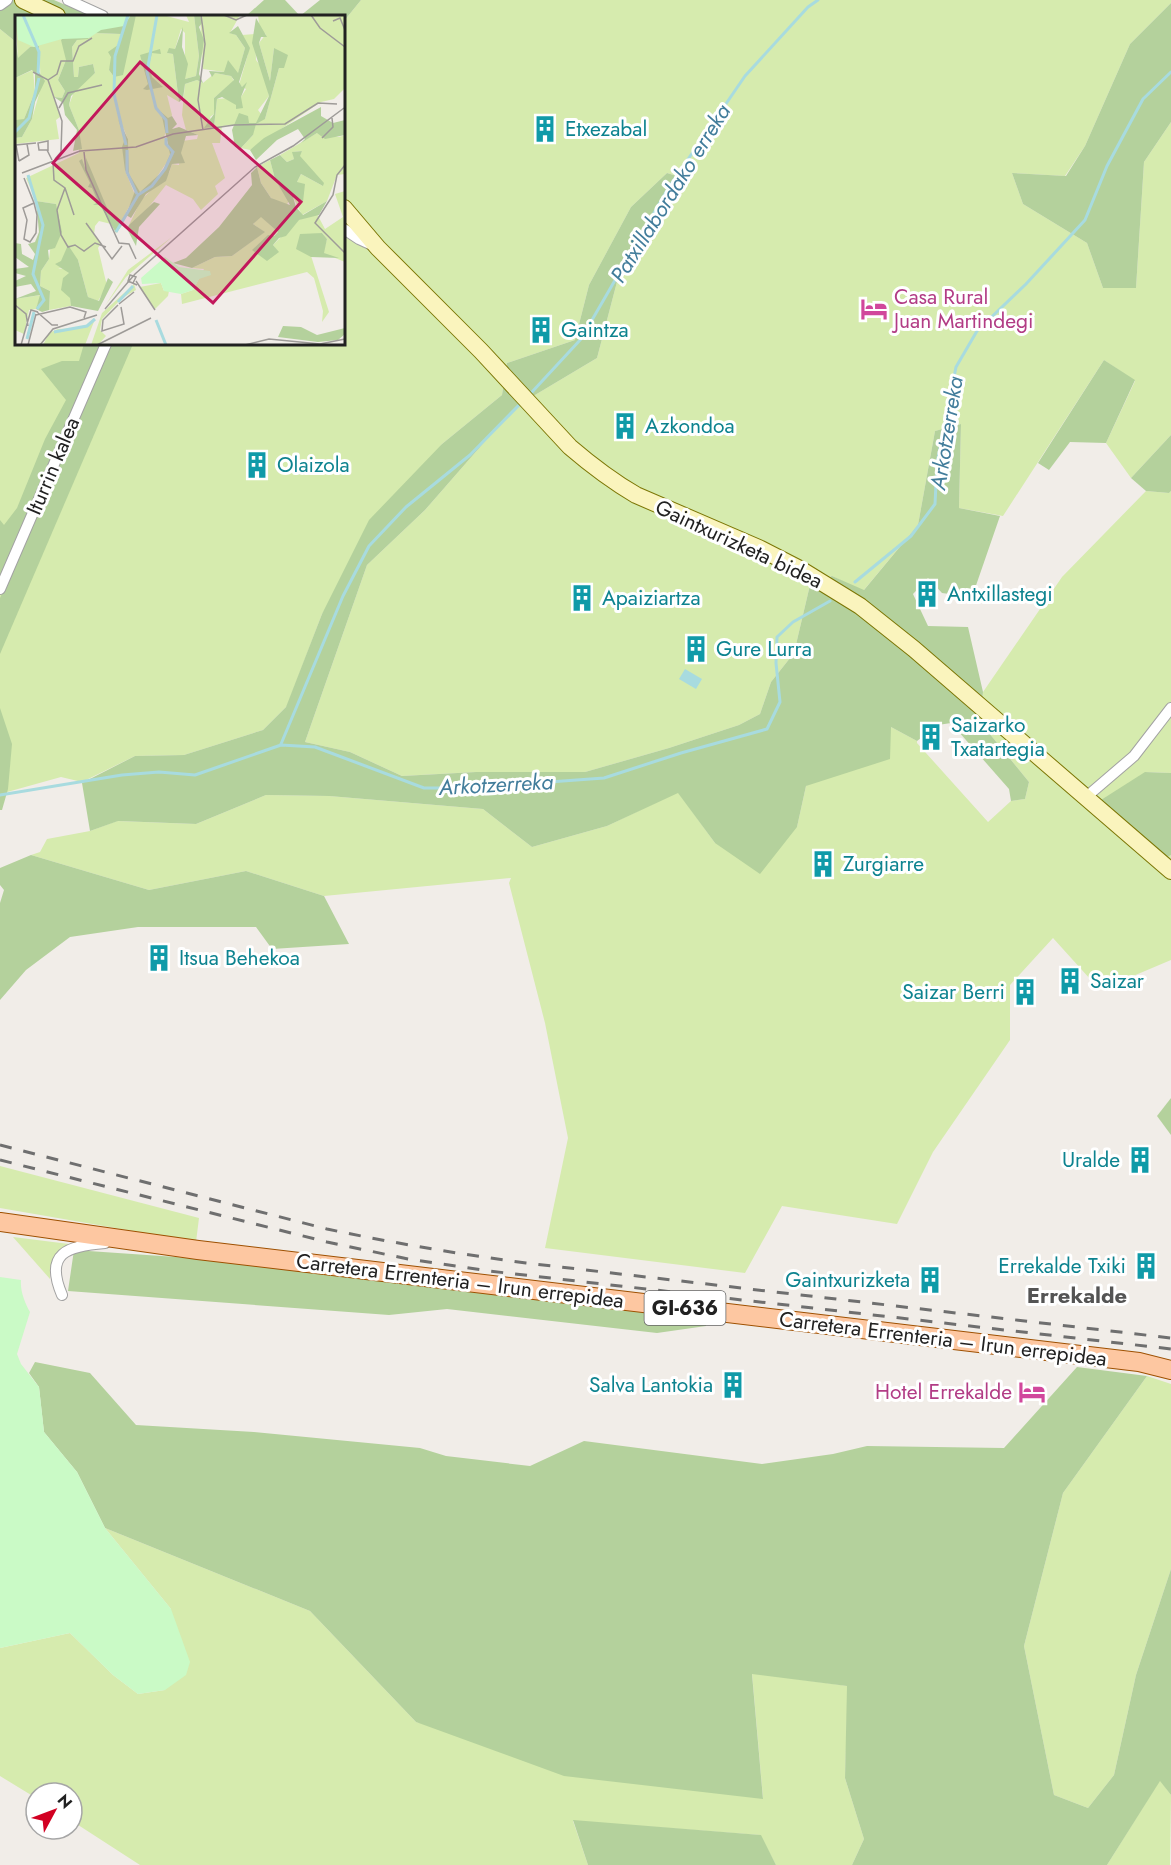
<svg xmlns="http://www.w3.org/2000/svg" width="1171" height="1865" viewBox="0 0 1171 1865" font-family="Jost,sans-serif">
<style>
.grass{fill:#d6ebae}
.forest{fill:#b4d19c}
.park{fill:#cafac6}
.water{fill:#a8dbdf}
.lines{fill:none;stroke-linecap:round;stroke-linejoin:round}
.stream{stroke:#a8dbdf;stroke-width:3}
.minor-casing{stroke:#a2a2a2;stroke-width:12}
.secondary-casing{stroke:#7c7604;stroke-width:18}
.primary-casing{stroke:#9e5000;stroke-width:20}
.minor{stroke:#fff;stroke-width:10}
.secondary{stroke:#faf4bd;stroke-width:16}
.primary{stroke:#fdc7a1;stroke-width:18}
.rail{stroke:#6f6f6f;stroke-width:3;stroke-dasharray:12 12;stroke-linecap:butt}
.labels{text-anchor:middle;stroke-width:6;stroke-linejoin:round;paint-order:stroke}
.shield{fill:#fff;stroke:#646464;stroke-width:1.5}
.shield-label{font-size:20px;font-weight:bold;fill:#212121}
.culture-label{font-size:21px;fill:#0d838f;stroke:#fff;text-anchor:start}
.hotel-label{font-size:21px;fill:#b23c85;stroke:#fff;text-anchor:start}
.street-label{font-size:21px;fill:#212121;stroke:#fff}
.water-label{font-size:22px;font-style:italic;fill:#427d9b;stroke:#fff}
.neighbourhood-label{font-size:22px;font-weight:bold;fill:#545454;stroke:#fff}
.inset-river{fill:none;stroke:#a8dbdf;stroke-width:3}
.inset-road{fill:none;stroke:#9e9b98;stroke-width:1.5}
.view{fill:#c2185b;fill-opacity:0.15;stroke:#c2185b;stroke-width:3}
.inset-edge{fill:none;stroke:#212121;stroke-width:3}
</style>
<rect width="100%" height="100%" fill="#f1ede8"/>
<g class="grass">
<path d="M361 0H1171V3L1130 44 1085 146 1065 176 1012 173 1023 204 1087 243 1103 288H1136L1144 162 1171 122V435L1131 478 1106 443 1135 381 1104 360 1003 516 959 508 961 424 935 431 918 525 863 591 832 576 810 585 794 653 771 682 760 714 739 725 669 748 585 772H476L402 776 350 752 305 742 367 565 425 510 508 415 535 395 597 358 623 259 680 177 667 173 631 207 589 285 575 340 507 363 502 395 442 444 322 614 287 706 263 730 184 755 135 756 82 782 61 777 0 794V29L16 42V344H344V21Z"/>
<path d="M1146 491 1169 493 1171 491V773L1145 772 1166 858 1171 855V960L1100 990 1053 938 1010 985V1040L933 1152 897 1224 782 1206 745 1273 545 1248 568 1138 545 1023 509 883 511 878 324 896 246 871 149 890 31 855 40 852 47 839 90 831 117 821 196 824 266 795 329 796 483 809 532 847 607 826 678 792 715 843 797 827 806 786 891 727 917 741V743L988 822 1011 801 1025 799 1029 782 980 722 983 692 1062 577Z"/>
<path d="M0 1166 199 1218 196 1242 0 1208Z"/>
<path d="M13 1237 69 1244C54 1253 50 1262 50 1279Z"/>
<path d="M1147 1376 1171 1384V1569L1136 1675 1114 1775 1088 1808 1054 1795 1024 1646 1063 1493Z"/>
<path d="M105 1528 310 1611 416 1722 763 1798 752 1673 848 1686 845 1778 864 1839 852 1865H776L760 1835 573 1821 588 1865H140L72 1821V1793H36V1798L0 1776V1648L70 1633 113 1675 138 1694 165 1690 171 1609Z"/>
<path d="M1160 1780 1171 1795 1170 1865H1107Z"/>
</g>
<g class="forest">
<path d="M0 0H54L91 16H16V42L0 29Z"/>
<path d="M264 0H285L300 16H246Z"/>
<path d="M320 0H361L344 21V16H300Z"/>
<path d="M1171 3V122L1144 162 1136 288H1103L1087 243 1023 204 1012 173 1066 176 1085 146 1130 44Z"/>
<path d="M667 173 680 177 623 259 597 358 535 395 508 415 425 510 367 565 305 742 350 752 402 776 476 772H585L669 748 739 725 760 714 771 682 794 653 810 585 832 576 864 590 918 525 935 431 961 424 959 508 1000 516 972 597 942 593 928 578 913 594 928 626 968 627 983 692 980 722 1029 782 1025 799 1011 801 1009 789 951 723 938 725 917 741 891 727 890 759 806 786 797 827 760 874 715 843 678 793 607 826 532 847 483 809 329 796 266 795 196 824 118 821 90 831 82 783 135 756 184 755 263 730 286 707 322 614 369 520 442 444 502 395 507 363 575 340 589 285 631 207Z"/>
<path d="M84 344H102L0 580V520L4 525 17 508 45 439 66 400 41 369 62 361H79Z"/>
<path d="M109 344H133L0 654V598Z"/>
<path d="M1104 360 1135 380 1106 443 1070 442 1049 470 1038 463Z"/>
<path d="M1171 435V491L1169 493 1146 491 1131 478Z"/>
<path d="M0 708 12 744 8 789 2 810H0Z"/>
<path d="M1145 772 1171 773V855L1166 858 1101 800Z"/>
<path d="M31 855 149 890 246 871 324 896 349 944 272 949 256 927H138L70 937 26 970 0 1000V903L4 890 0 885V868Z"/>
<path d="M1171 1098V1135L1157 1116Z"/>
<path d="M74 1250 276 1264 706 1319V1326L657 1333 447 1309 389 1315 68 1291Z"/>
<path d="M35 1362 90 1373 136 1425 254 1432 420 1448 446 1456 530 1466 584 1441 762 1464 833 1454 867 1446 1004 1448 1077 1367 1147 1376 1063 1493 1024 1646 1054 1795 1088 1808 1114 1775 1136 1675 1171 1569V1795L1160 1781 1107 1865H852L864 1839 845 1778 847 1686 752 1674 763 1799 564 1776 416 1722 310 1611 105 1528 77 1472 44 1432 39 1387 29 1373Z"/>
<path d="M573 1820 761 1835 776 1865H588Z"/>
</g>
<path class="park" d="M0 1277 21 1280C20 1291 25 1303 30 1312L17 1354 21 1364 39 1387 44 1432 77 1472 105 1528 171 1609 190 1662 186 1675 165 1690 138 1694 113 1675 70 1633 0 1648Z"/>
<path class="water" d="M685 669 702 679 696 689 679 679Z"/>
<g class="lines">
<g class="stream">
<path d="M532 392 581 339 669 187 745 76 808 7 818 0"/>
<path d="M855 582 911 536 935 504 937 463 956 367 977 331 1026 284 1085 220 1107 166 1143 99 1171 72"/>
<path d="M281 744 343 596 369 546 406 507 470 455 520 404"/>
<path d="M0 795 122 775 159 772 195 775 281 745 315 747 424 788H467L604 778 681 753 767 729 780 702 776 663 777 637 793 622 830 601"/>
</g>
<defs>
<g id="minor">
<path d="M68 0 103 16"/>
<path d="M0 5 7 0"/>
<path d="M344 229 359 239 372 245"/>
<path d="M0 589 106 344"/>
<path d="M1085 798 1134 756 1171 708"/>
<path d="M62 1295C44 1253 67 1246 105 1243"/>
</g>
<g id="secondary">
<path d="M23 0 57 16"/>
<path d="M344 208 378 248 481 351 570 447C591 465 612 481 636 495L761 549 800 569 860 606 914 649 1171 871"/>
</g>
<path id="primary" d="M0 1222 198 1250 1139 1362 1171 1370"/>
</defs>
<use href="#minor" class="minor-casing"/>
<use href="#secondary" class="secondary-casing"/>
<use href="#primary" class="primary-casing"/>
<use href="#minor" class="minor"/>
<use href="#secondary" class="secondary"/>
<use href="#primary" class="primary"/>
<g class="rail">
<path d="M0 1145 327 1229C393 1243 459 1254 526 1263L1171 1338"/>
<path d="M0 1160 327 1242 408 1259 489 1271 1171 1349"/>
</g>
</g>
<defs>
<symbol id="building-bare" viewBox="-9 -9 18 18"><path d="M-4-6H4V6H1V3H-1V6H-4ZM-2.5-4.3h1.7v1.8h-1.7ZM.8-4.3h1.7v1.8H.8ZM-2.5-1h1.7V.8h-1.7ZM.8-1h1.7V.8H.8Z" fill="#0f9aa8" stroke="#fff" stroke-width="2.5" paint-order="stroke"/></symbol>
<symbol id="hotel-bare" viewBox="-9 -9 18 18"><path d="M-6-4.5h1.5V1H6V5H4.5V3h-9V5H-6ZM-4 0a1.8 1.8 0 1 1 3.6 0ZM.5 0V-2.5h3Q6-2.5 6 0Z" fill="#d1479c" stroke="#fff" stroke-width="2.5" paint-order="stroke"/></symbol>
</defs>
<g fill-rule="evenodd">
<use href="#building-bare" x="526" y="110" width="38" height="38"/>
<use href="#hotel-bare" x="855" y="290" width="38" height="38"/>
<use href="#building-bare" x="522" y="311" width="38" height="38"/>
<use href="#building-bare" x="606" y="407" width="38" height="38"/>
<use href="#building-bare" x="238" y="446" width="38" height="38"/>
<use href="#building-bare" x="908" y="575" width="38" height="38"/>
<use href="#building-bare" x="563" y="579" width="38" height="38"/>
<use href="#building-bare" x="677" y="630" width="38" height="38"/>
<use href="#building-bare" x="912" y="718" width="38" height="38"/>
<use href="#building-bare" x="804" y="845" width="38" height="38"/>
<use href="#building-bare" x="140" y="939" width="38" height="38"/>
<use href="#building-bare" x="1051" y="962" width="38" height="38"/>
<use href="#building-bare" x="1006" y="973" width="38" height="38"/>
<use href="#building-bare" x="1121" y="1141" width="38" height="38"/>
<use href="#building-bare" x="1127" y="1247" width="38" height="38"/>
<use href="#building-bare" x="911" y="1261" width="38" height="38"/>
<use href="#building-bare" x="714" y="1366" width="38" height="38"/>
<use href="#hotel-bare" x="1013" y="1373" width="38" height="38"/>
</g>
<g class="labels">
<rect class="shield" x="644.5" y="1291" width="81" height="34" rx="4.5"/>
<g class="shield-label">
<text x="685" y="1315">GI-636</text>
</g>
<g class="culture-label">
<text x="565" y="136">Etxezabal</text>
<text x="561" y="337">Gaintza</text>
<text x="645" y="433">Azkondoa</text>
<text x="277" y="472">Olaizola</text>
<text x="947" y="601">Antxillastegi</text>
<text x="602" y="605">Apaiziartza</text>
<text x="716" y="656">Gure Lurra</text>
<text x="951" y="732">Saizarko<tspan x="951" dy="24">Txatartegia</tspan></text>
<text x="843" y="871">Zurgiarre</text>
<text x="179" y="965">Itsua Behekoa</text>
<text x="1090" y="988">Saizar</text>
<text x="1005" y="999" text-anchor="end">Saizar Berri</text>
<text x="1120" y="1167" text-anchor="end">Uralde</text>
<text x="1126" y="1273" text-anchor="end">Errekalde Txiki</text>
<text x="910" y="1287" text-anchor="end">Gaintxurizketa</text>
<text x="713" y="1392" text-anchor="end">Salva Lantokia</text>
</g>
<g class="hotel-label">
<text x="894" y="304">Casa Rural<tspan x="894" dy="24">Juan Martindegi</tspan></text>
<text x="1012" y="1399" text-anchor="end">Hotel Errekalde</text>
</g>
<g class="street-label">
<text transform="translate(53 466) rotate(-67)" y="7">Iturrin kalea</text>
<text transform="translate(739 544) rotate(25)" y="7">Gaintxurizketa bidea</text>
<text transform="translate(460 1281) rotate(7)" y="7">Carretera Errenteria – Irun errepidea</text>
<text transform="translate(943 1339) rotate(7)" y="7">Carretera Errenteria – Irun errepidea</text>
</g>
<g class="water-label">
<text transform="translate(670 193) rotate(-58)" y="8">Patxillabordako erreka</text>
<text transform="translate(946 433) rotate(-81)" y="8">Arkotzerreka</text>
<text transform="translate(496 784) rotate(-3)" y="8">Arkotzerreka</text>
</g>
<g class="neighbourhood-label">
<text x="1077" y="1303">Errekalde</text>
</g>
</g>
<g transform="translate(15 15)">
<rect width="330" height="330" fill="#f1ede8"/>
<path d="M0 0 73 10 51 34V45L43 65 50 76 47 83 39 82 45 102 41 105 44 124 0 129V123L7 122 17 104 26 72 24 31 15 32 3 44ZM121 0H148L174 7 171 0H179L184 41 181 61 170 64V18L166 14 160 34 152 38 158 39 164 87 152 80 157 100 149 122 156 136 152 147 135 172 124 177 114 159 113 124 104 103 110 124V155L120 180 104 211 84 206 80 211 79 220 86 228 83 233 92 271 83 286 73 282 63 245 43 254 50 253 54 258 56 291 34 295 35 276 25 271 26 256 34 244 41 189 21 186 11 163 64 138V115L54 90 60 74 80 58 78 49 64 52 63 62H59L57 32 62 25 78 18 106 19 94 55 99 62ZM185 0H225L215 18 221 20 230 33 223 59 188 54ZM243 0H330V73L319 84 306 87 235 135 226 133 238 120 219 110 207 111 205 128H197L210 163 200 171 203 179 186 195 178 184 151 170 126 202 114 210 126 185 154 158 157 149 164 150 167 126 182 124 183 120 171 115 167 100 170 69 182 65 188 68 200 58 216 61 219 66 199 83V99L195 102 199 112 202 84 226 82 231 74 224 70 233 39 227 20 240 19 241 45 248 54 254 81 243 95 250 104 264 53 259 33 255 66 244 28 251 19 245 17ZM18 55 20 77 9 104 0 108V63ZM302 118 324 122 330 120V159L322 160 312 186 287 200 278 182H283L282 167 286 159 308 171 284 141 287 136 278 137 279 144 272 147 265 140ZM255 145 260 164 274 185 271 192 256 183 246 168 242 152ZM330 176V247L308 238 312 224 307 218 290 222 314 297 307 307 308 296 299 263 292 257 167 289 166 279 178 275 189 254 177 253 200 242 217 241 249 217 238 209 246 201 263 217 238 235 263 237 258 230 283 205 302 199 310 214 328 202 320 179ZM157 222 111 262 90 291 113 255ZM146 268 149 276H154L153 281 140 294 125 272ZM119 269 121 275 107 283 87 304 85 315 91 321 83 330H76L87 298ZM26 280 21 294 14 295 9 319 0 315V284ZM80 304 70 330H28L34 318 43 314 67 313Z" fill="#d6ebae"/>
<path d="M106 0H121L108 60 99 62 94 55 96 42 93 37 103 30 106 19 78 18 73 24 62 25 57 32 59 62H63L64 52 78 49 80 58 56 81 54 90 64 115 67 134 58 136 62 115 50 100 48 88 39 82 47 83 50 76 43 65 51 45 46 25 57 15ZM179 0H185L187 8 184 12 189 25 184 59 188 68 182 65 170 69 168 84 164 87 158 39 152 38 154 33 160 34 168 12 167 32 173 49 170 64 181 61 184 41ZM241 3 252 22H246L244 28 255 66 259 33 273 40 269 53H264L250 104 241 109 238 120 226 133 220 132 217 115 224 98 233 101 234 108H241L254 81 237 28ZM223 11 235 33 224 67 227 72 232 67 226 82 228 93 221 94V90L207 82 202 84 199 112 189 113 199 99V83L219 65 216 61 200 58 197 62 194 56 209 57 213 45 223 58 230 33 221 20 214 18ZM0 22 3 43 15 32 24 31V57L30 66 20 87 17 104 7 122 0 123 1 105 9 104 20 77V58L17 55 0 63ZM145 34 146 39 137 38 134 50 137 62 148 72 132 75 128 74 133 69 125 40ZM306 92V101L318 108 330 105V120L310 124 302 118 286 128 290 124 283 114 262 125 241 145 235 135 249 123ZM146 97 153 103 157 101 162 109 157 114 164 112 183 120 171 121 166 138 170 148 157 149 151 166 131 179 116 203 111 200 120 176 110 155 107 132 110 124 103 104 113 124 114 159 125 177 148 156 155 139ZM287 136 285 141 309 168 308 171 286 159 282 167 290 169 288 187 278 182 281 192 288 200 312 186 304 200 284 205 271 221 264 223 258 230 264 237 252 246 237 235 253 220 259 221 263 217 246 202 238 209 250 217 217 241 200 242 177 253 158 248 171 243 204 212 237 170 236 158 242 152 246 168 256 183 275 190 260 164 255 145 265 140 272 147 279 144 277 137ZM71 143 95 200 108 209 101 218 85 190H78L83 187 77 173 73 172 75 168 64 146 67 144 70 153ZM21 186 41 189 47 217 40 233 33 235 34 244 26 256 25 271 35 276 34 295 27 297 21 294 25 280 0 284 21 276 16 269 0 272V266L11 261 0 258V254L14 252 0 242V228L6 229 7 239 18 245 20 239 13 229 20 227 24 217ZM139 187 145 189 124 212 121 231 112 214 114 210ZM307 218 312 224 309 238 324 243 296 242 281 234 285 219ZM53 230 63 245 73 282 84 286 93 263 98 267 83 296 56 291 55 283 46 275 48 263 54 258 40 249 46 246ZM268 311 286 312 302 320 330 313V319L323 325 303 327 263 322Z" fill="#b4d19c"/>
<path d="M0 0H116L109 11 86 15 74 23 47 24 19 32 3 25ZM150 242 164 252 195 256 196 260 184 264 178 275 166 279 149 276 146 268 127 269 126 263Z" fill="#cafac6"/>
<path class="inset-river" d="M8 0 24 37 23 59M142 0 132 57 141 93 151 105 152 118M0 117 14 103 24 63M111 130 99 79 100 41 113 0M112 135V157L122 179M13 160 28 210 18 259 29 285 22 294M101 217 123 180 137 171 150 154 158 137 151 129V123M103 287 118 271M141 305 151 330M39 317 72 311 80 304M12 324 19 297"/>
<path class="inset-road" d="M186 0 190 29 183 85 188 115M209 0 221 5 232 0M296 0 305 13 330 32M318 6 325 3 330 15M18 57 33 65 42 59 46 46H58L64 31 77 23M33 65 47 106 46 137 40 144M44 93 53 78 87 70M307 123 318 112 317 103M33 136V126L23 128 24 135H32L37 145M69 137 71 155 104 228 114 229 121 244M4 146 1 130 21 128M4 146 14 140 12 129M38 147 39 165 50 173 59 200M330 150 322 160 318 180 300 208 330 238M7 158 65 136 121 132 158 119 219 110 270 109 303 88 322 89M9 163 19 188 22 200 21 218 15 227 9 224 12 205 8 193 19 188M50 173 42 195 46 220 53 232 60 230 69 236 80 228 91 232M71 208 97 244 107 231M121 266 140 295M118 268 121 262 115 260 113 266 122 270M104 289 119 277M0 290 11 299 13 311M103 290 88 305 87 316 109 309 106 292M90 294 120 259 240 152 278 131 329 93M22 297 37 310H43M21 300 55 292 71 297 69 303M6 330 16 295 23 297M13 330 21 299M25 330 38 314 82 300M82 330 136 303M230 330 254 324 305 329 330 324"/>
<path class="view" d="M125 47 286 187 198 288 38 148Z"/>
<rect width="330" height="330" class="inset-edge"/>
</g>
<g transform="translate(54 1811) rotate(49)"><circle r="28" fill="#ffffff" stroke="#a6a6a6" stroke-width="1.5"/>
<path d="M0-4.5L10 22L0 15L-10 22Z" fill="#d20022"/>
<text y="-9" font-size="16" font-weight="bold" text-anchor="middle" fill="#212121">N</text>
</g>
</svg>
